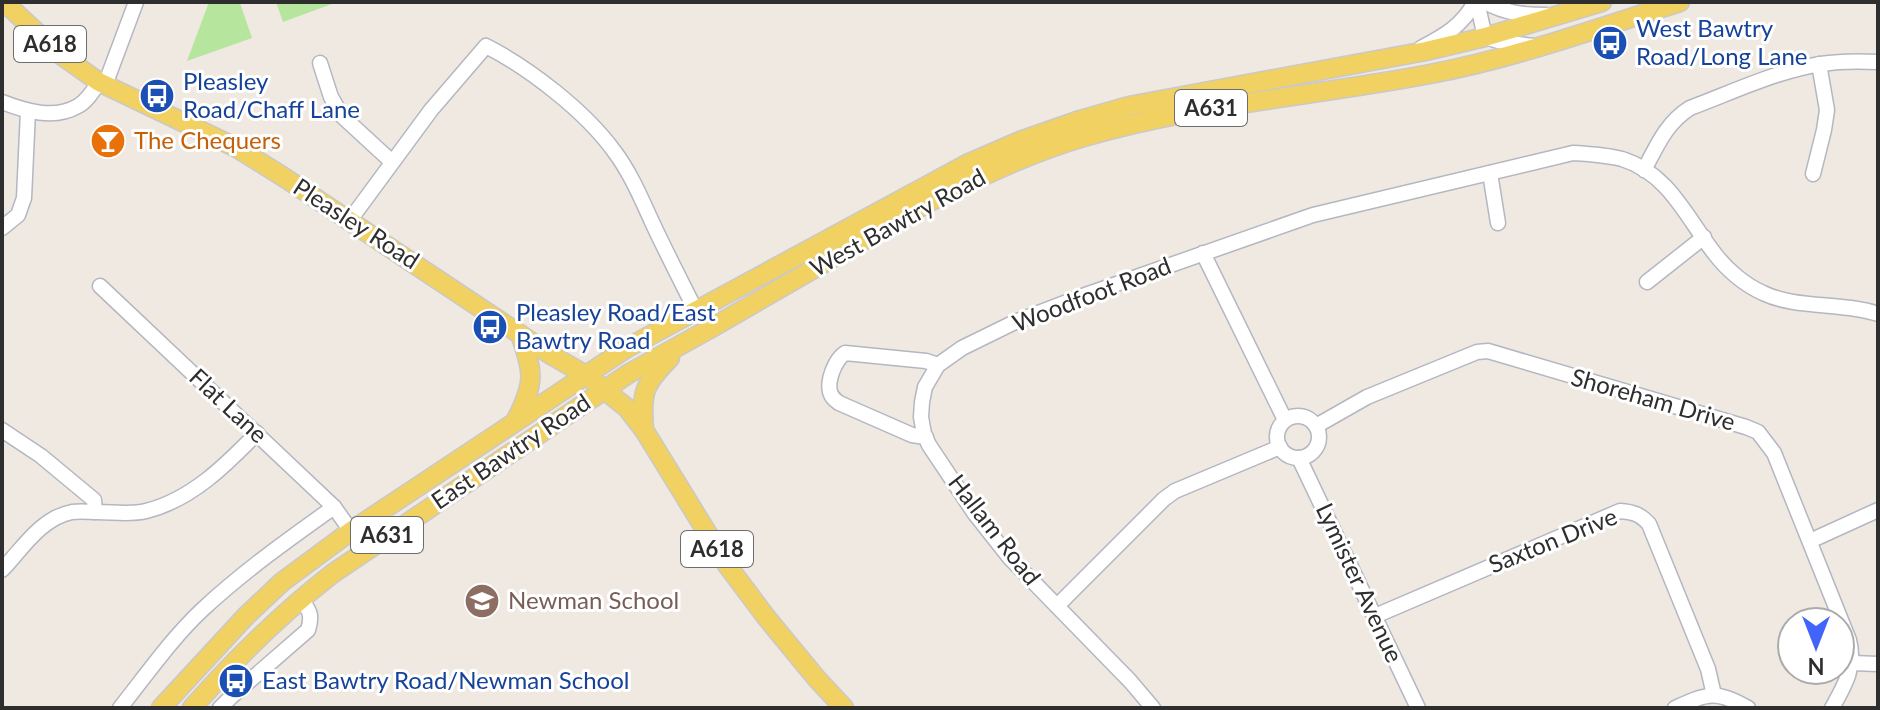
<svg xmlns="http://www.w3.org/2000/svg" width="1880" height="710" viewBox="0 0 1880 710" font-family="Lato,sans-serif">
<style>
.green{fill:#b6e59e}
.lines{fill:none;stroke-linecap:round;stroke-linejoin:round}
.minor-casing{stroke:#b4b7c1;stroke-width:17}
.major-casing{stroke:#c9c9c9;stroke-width:21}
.minor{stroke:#fff;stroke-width:14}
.major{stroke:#f2d163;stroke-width:18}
.labels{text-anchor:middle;stroke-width:6;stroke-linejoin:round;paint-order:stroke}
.shield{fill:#fff;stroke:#6d6d6d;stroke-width:2}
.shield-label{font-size:22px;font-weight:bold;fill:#2e2e2e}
.transit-label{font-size:24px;fill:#164399;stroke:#fff;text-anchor:start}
.food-label{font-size:24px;fill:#c56008;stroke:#fff;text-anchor:start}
.street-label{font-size:24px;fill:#2e2e2e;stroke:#fff}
.education-label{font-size:24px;fill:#785e54;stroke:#fff;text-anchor:start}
</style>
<rect width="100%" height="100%" fill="#efe9e1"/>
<g class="green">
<path d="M209 2H242L240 3 252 38 187 61Z"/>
<path d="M276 2H337L283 22Z"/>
</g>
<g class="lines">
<defs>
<g id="minor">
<path d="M1477 2 1485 37 1498 41 1533 46"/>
<path d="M1485 2C1505 13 1524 15 1546 15"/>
<path d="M1421 48C1444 36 1462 26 1475 2"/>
<path d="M320 63 331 97 342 116 392 162"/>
<path d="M105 85 136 2"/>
<path d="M2 102C25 111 54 120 78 106 87 101 93 91 99 82"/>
<path d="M1644 170C1657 146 1666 123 1690 108 1733 92 1776 71 1821 64 1840 61 1859 61 1878 62"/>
<path d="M1490 173 1498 223"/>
<path d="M1813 174 1824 130 1827 110 1819 64"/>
<path d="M350 220 431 110 486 46C529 68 585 111 614 151 630 172 641 198 652 222 666 252 681 281 696 311"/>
<path d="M2 228 18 215 24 198 28 111"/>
<path d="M1203 253 1285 420"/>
<path d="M1647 282 1704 237"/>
<path d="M100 286 334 507 351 531"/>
<circle cx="1298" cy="437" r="21"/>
<path d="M1316 426 1367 397 1477 352 1488 351 1746 427 1758 432 1774 453 1849 640C1856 667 1845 685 1832 708"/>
<path d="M2 430 41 456 94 500 95 512"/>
<path d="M926 437 912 435 839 403C834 399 832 398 830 392 827 380 835 360 845 353L926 361 938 365"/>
<path d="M1299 458 1418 708"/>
<path d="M1810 541 1878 510"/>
<path d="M2 570C22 549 41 518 72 512 80 511 89 512 97 512 113 512 131 515 146 511 191 500 226 465 257 433"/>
<path d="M1057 606 1164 499 1175 491 1280 447"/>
<path d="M1375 616 1620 511C1633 512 1640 514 1649 524L1708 669 1714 695"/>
<path d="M1852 663 1878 664"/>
<path d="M120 708C147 674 172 638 203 609 244 571 289 539 334 507"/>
<path d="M220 708 232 696 308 630C313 614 309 611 301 598"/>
<path d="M1153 708 1130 681 1009 557 975 514 929 445 924 434 921 417 922 402 925 387 938 365 962 348 1015 322 1088 294 1313 215 1573 153C1589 154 1606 155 1622 159 1670 174 1687 219 1715 254 1727 270 1745 285 1763 293 1796 309 1843 302 1878 314"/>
<path d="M1675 708C1708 693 1716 690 1748 708"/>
</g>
<g id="major">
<path d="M4 2 61 55 99 82 237 148 282 176 551 355 586 375 627 408 644 430 727 565 766 617 817 679 844 708"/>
<path d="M516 420C535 383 534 373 520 334"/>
<path d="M644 430C641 393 643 385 670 358"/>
<path d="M161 708 246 616 282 582 351 531 627 348 967 164 1020 141 1080 120 1129 106 1426 51 1485 37 1602 2"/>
<path d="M192 708C235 659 281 614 332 574L628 374 713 327 933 200C982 176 1032 152 1084 137 1197 104 1315 96 1430 74 1515 58 1598 28 1680 2"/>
</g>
</defs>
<use href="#minor" class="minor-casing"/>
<use href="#major" class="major-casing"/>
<use href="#minor" class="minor"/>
<use href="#major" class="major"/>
</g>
<defs>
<symbol id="bus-disc" viewBox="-11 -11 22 22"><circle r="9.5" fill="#1a4fb4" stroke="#fff"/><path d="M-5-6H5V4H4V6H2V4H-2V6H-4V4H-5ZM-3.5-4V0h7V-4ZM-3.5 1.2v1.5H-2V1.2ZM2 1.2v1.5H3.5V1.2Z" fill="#fff"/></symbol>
<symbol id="bar-disc" viewBox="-11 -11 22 22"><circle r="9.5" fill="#e8710a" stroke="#fff"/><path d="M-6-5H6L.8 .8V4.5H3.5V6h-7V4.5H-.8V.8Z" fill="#fff"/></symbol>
<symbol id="school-disc" viewBox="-11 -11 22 22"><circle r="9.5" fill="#8d6e63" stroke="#fff"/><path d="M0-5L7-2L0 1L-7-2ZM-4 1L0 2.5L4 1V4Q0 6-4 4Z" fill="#fff"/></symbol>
</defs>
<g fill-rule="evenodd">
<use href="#bus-disc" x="1590" y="23" width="40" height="40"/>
<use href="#bus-disc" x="137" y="76" width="40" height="40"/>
<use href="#bar-disc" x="88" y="121" width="40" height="40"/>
<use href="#bus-disc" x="470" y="307" width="40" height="40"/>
<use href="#school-disc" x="462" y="581" width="40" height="40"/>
<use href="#bus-disc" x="216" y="661" width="40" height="40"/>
</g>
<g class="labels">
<g class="shield">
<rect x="14" y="26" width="72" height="36" rx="6"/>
<rect x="1175" y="90" width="72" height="36" rx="6"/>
<rect x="351" y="517" width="72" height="36" rx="6"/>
<rect x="681" y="531" width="72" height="36" rx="6"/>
</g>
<g class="shield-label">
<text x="50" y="52">A618</text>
<text x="1211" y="116">A631</text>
<text x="387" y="543">A631</text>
<text x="717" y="557">A618</text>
</g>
<g class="transit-label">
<text x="1636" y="37">West Bawtry<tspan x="1636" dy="28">Road/Long Lane</tspan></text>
<text x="183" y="90">Pleasley<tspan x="183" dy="28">Road/Chaff Lane</tspan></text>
<text x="516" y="321">Pleasley Road/East<tspan x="516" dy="28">Bawtry Road</tspan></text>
<text x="262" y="689">East Bawtry Road/Newman School</text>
</g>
<g class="food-label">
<text x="134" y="149">The Chequers</text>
</g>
<g class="street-label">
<text transform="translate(898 223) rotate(-29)" y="8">West Bawtry Road</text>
<text transform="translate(356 224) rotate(33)" y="8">Pleasley Road</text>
<text transform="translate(1092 295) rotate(-21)" y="8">Woodfoot Road</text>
<text transform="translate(1653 400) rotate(16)" y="8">Shoreham Drive</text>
<text transform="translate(228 406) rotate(43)" y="8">Flat Lane</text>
<text transform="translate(511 452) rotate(-34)" y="8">East Bawtry Road</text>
<text transform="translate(994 530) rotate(52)" y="8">Hallam Road</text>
<text transform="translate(1553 541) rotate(-22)" y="8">Saxton Drive</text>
<text transform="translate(1359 583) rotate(65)" y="8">Lymister Avenue</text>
</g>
<g class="education-label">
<text x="508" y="609">Newman School</text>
</g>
</g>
<rect width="1880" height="710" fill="none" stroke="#2e2e2e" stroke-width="8"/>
<g transform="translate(1816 646) rotate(180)"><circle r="38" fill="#ffffff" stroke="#ababab" stroke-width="2"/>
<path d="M0-6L14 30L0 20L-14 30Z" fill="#4264fb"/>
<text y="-12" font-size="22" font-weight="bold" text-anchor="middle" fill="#2e2e2e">N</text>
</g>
</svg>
